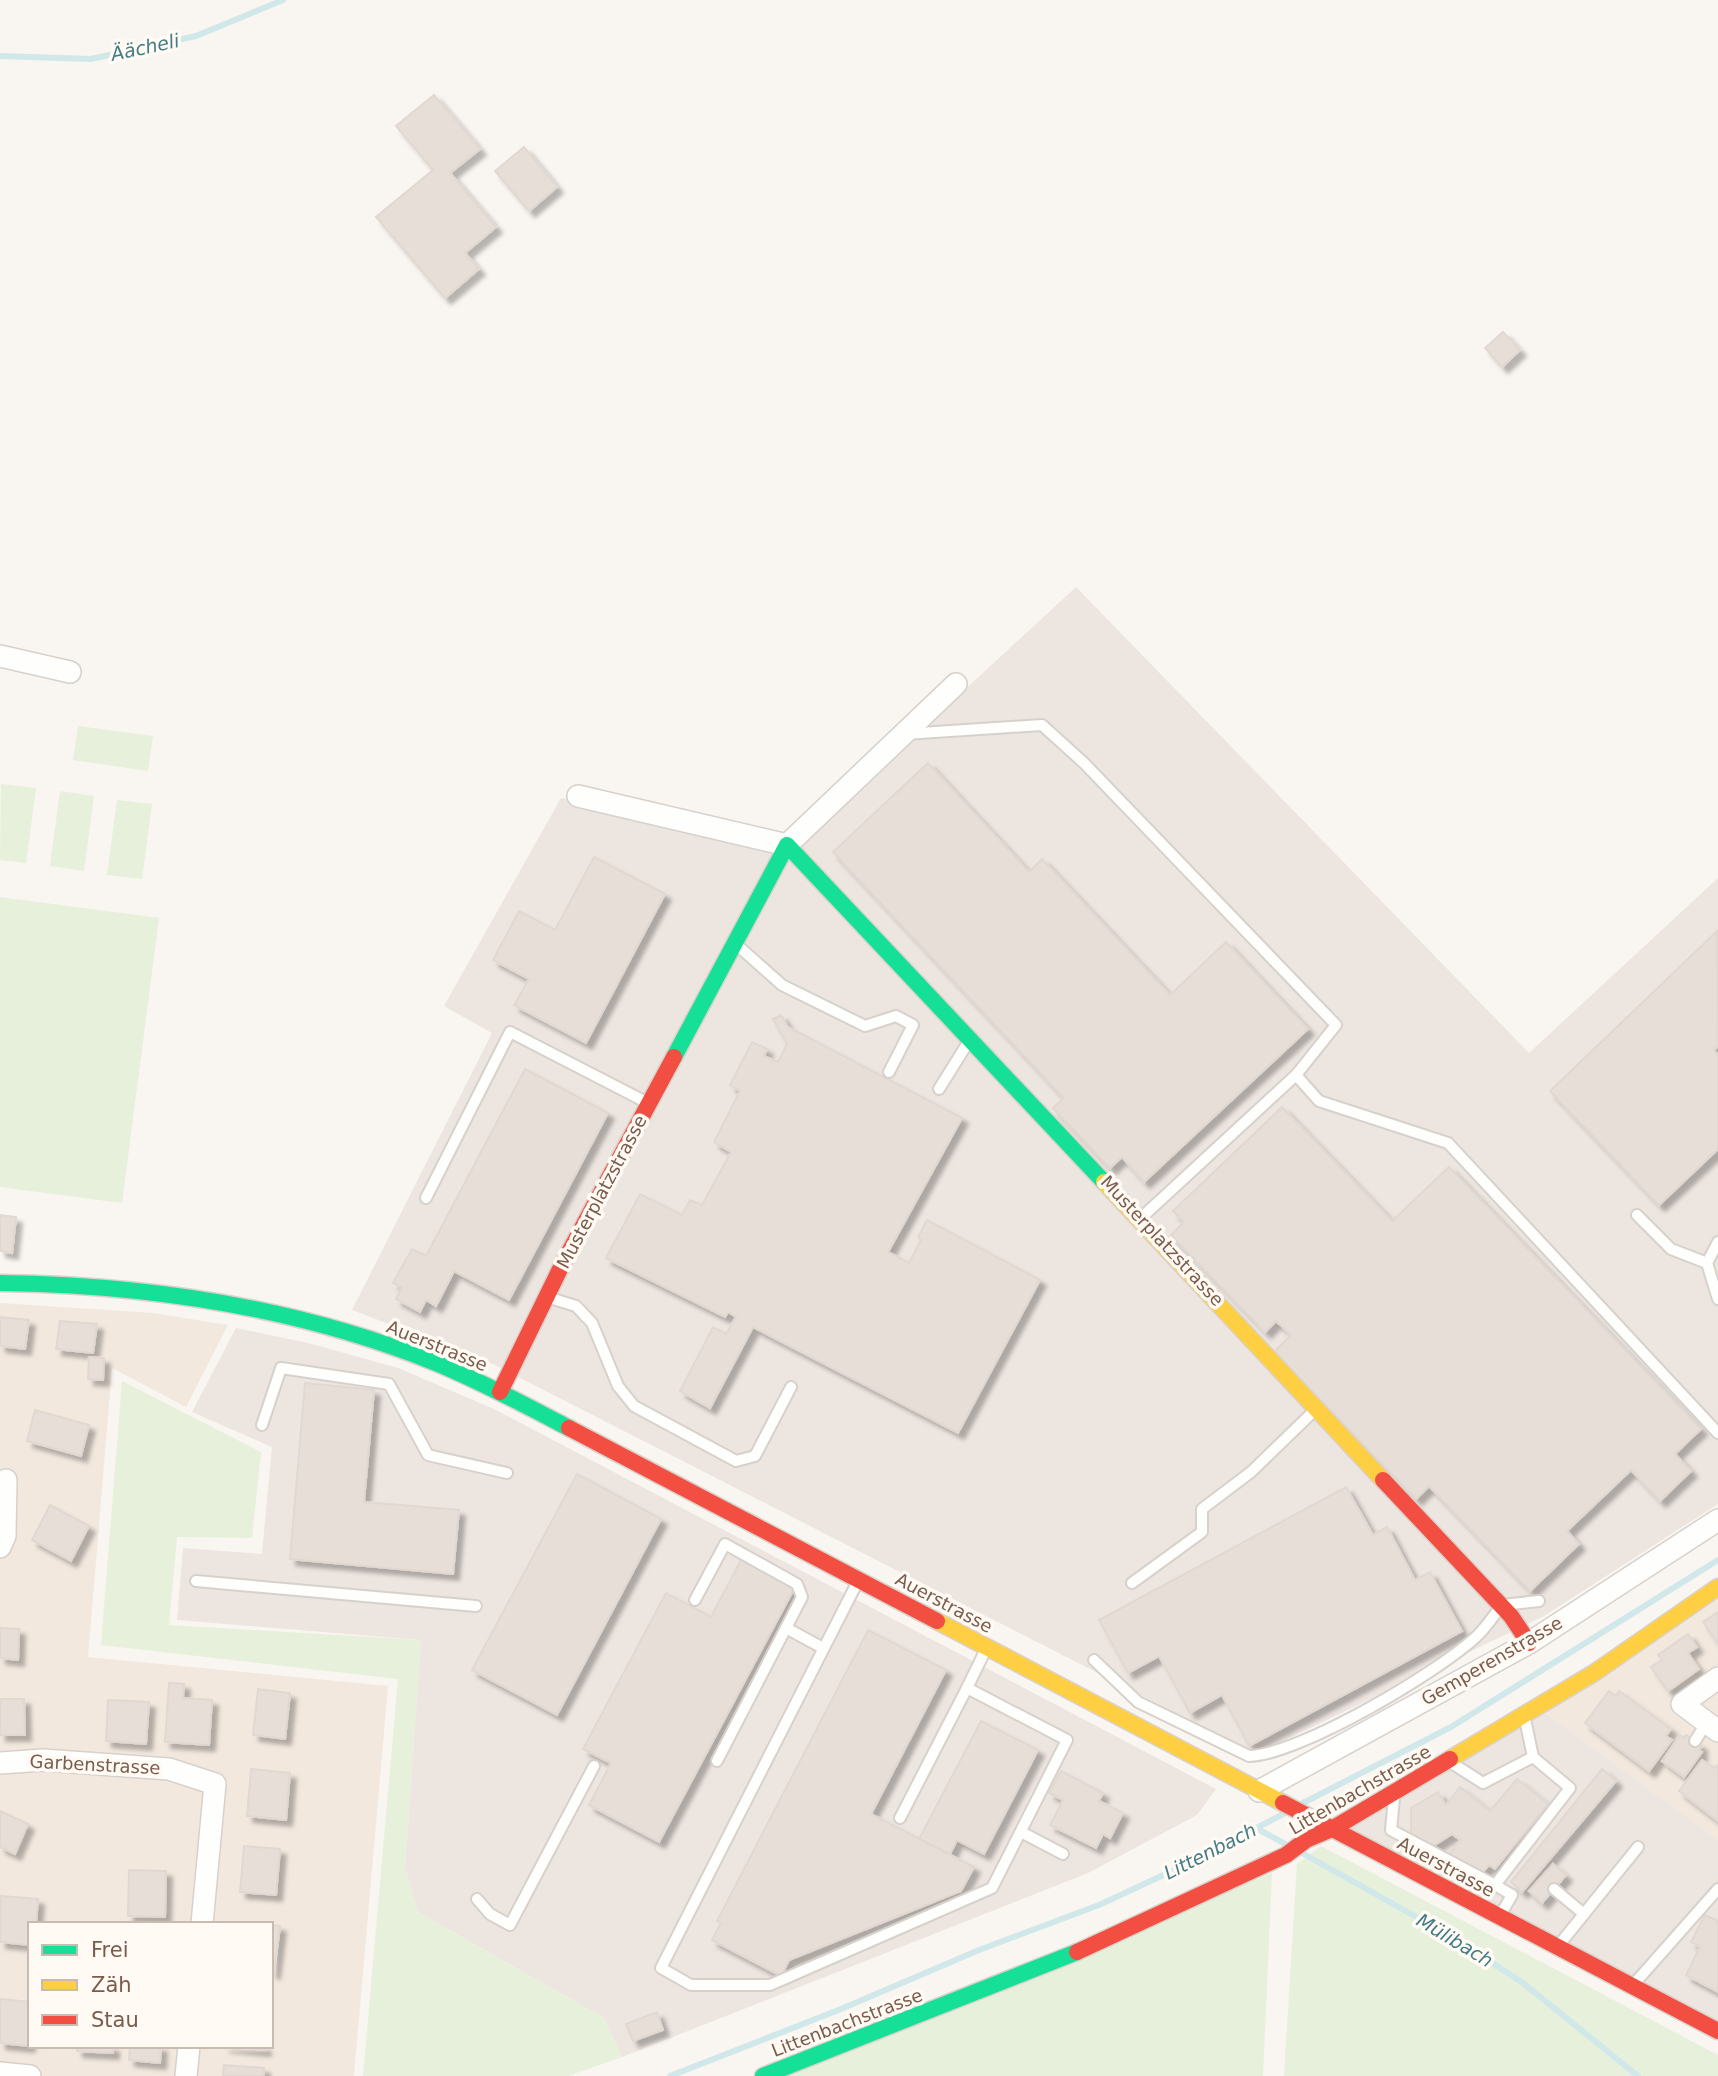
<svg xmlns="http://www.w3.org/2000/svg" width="1718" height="2076" viewBox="0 0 1718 2076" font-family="'DejaVu Sans',sans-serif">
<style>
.residential{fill:#f2e8de;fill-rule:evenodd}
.industrial{fill:#ede5e0}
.green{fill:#e7f0db}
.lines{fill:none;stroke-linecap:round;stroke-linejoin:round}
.stream{stroke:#d0e8ea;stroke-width:6}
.building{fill:#e6ded7;stroke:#e2d8d2;stroke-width:2;filter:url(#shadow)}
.lane-casing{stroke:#d7d1cb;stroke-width:14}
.street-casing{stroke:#d7d1cb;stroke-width:24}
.fast-casing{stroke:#d9d2cb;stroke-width:19}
.slow-casing{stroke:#d9d2cb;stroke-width:19}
.jam-casing{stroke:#d9d2cb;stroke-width:19}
.lane{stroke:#fefefd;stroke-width:10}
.street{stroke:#fefefd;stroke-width:21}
.fast{stroke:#16e098;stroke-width:16}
.slow{stroke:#ffcf43;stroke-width:16}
.jam{stroke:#f24e42;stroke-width:16}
.labels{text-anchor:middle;stroke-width:7;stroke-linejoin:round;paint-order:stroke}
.street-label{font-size:18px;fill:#7a5c4d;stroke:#fffaf3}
.water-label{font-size:19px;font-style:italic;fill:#437c86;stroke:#fffaf3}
</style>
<defs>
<filter id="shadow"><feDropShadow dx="6" dy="6" stdDeviation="2" flood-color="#0004"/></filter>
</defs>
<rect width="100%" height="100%" fill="#f9f5f0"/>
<g class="residential">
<path d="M0 1303 153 1313 228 1325 186 1407 112 1368 88 1657 388 1686 354 2076H0ZM30 1924H271V2046H30Z"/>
<path d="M1718 1587V1840L1537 1707Z"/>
</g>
<g class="industrial">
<path d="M1076 587 1529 1053 1718 878V1504L1544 1616 1256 1754 489 1362 352 1310 492 1033 444 1006 561 798 789 852Z"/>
<path d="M236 1328 308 1343 398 1368 494 1409 1216 1789 1197 1815 1088 1873 622 2057 604 2018 418 1912 405 1868 421 1640 177 1620 183 1548 262 1554 272 1447 192 1412Z"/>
<path d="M1537 1707 1718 1840V2031L1332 1829Z"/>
</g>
<g class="green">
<path d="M78 726 153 736 148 771 73 760Z"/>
<path d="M1 784 36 788 26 863 0 860Z"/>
<path d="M60 791 94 796 84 871 50 866Z"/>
<path d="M117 800 152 804 142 879 107 875Z"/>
<path d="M0 897 159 918 122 1203 0 1187Z"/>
<path d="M122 1381 261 1452 252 1538 177 1537 169 1625 421 1640 405 1868 418 1912 604 2018 622 2057 568 2076H363L398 1679 101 1645Z"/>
<path d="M1321 1846 1718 2055V2076H1284L1297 1864Z"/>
<path d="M1272 1873 1263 2076H785Z"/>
</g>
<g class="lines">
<g class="stream">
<path d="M0 56 91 59 196 36 283 0"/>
<path d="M1303 1803 1451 1727 1718 1560"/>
<path d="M1256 1828 1287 1845"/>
<path d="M1302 1853 1454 1938 1523 1983 1638 2076"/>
<path d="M670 2076 841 2009 979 1950 1099 1905 1200 1858 1285 1813"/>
</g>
</g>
<g class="building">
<path d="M434 95 480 149 450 173 496 227 465 253 479 269 445 298 376 217 433 170 396 126Z"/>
<path d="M524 147 557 187 529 211 495 171Z"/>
<path d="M1503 332 1520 350 1502 367 1485 348Z"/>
<path d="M928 763 1029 872 1042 859 1170 995 1226 942 1308 1029 1144 1182 1122 1157 1110 1168 1053 1108 1064 1098 833 852Z"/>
<path d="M594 857 665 894 586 1043 514 1005 529 979 493 960 519 911 555 930Z"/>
<path d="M1717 931 1718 1046 1714 1050 1718 1055V1149L1659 1205 1550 1091Z"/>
<path d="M781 1015 788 1027 962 1118 888 1252 909 1263 921 1240 918 1237 927 1220 1040 1280 958 1433 753 1327 710 1408 680 1391 713 1327 726 1334 736 1317 728 1312 725 1317 606 1258 640 1194 682 1215 690 1200 702 1205 731 1152 714 1142 740 1091 730 1085 752 1042 767 1049 764 1056 778 1062 787 1044 773 1019Z"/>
<path d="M525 1069 608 1113 509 1300 454 1271 436 1306 426 1300 420 1312 396 1299 402 1287 393 1283 412 1249 426 1256Z"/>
<path d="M1282 1107 1392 1221 1449 1167 1701 1429 1675 1454 1691 1471 1660 1501 1631 1470 1567 1531 1579 1544 1530 1591 1429 1486 1416 1499 1274 1352 1291 1335 1276 1321 1265 1332 1171 1235 1184 1222 1173 1211Z"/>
<path d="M0 1215 16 1217 12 1253 0 1251Z"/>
<path d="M0 1317 29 1320 25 1349 0 1346Z"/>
<path d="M60 1321 97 1324 93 1353 56 1349Z"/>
<path d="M89 1357 104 1358 103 1380 88 1379Z"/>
<path d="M305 1383 374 1390 364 1502 459 1510 453 1574 290 1559Z"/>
<path d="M35 1410 89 1425 81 1456 27 1441Z"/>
<path d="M577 1474 661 1519 557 1715 472 1670Z"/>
<path d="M1346 1487 1373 1535 1387 1527 1415 1580 1430 1572 1462 1631 1249 1746 1222 1695 1190 1713 1159 1656 1128 1673 1099 1620Z"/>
<path d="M50 1505 89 1526 71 1561 32 1540Z"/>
<path d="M742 1558 795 1587 659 1842 589 1805 611 1763 583 1749 666 1593 711 1617Z"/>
<path d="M1718 1612V1644L1703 1622Z"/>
<path d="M0 1628 19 1629 18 1660 0 1658Z"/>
<path d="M868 1630 946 1670 871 1814 974 1867 961 1891 789 1960 781 1976 712 1940 721 1923 717 1921Z"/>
<path d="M1688 1634 1697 1647 1688 1653 1699 1669 1668 1691 1651 1667 1662 1660 1658 1655Z"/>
<path d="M169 1683 184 1684 183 1698 212 1700 209 1745 165 1742Z"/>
<path d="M258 1689 290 1693 285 1739 253 1735Z"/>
<path d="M1609 1691 1616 1696 1619 1691 1671 1729 1666 1736 1672 1740 1649 1771 1585 1723Z"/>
<path d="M0 1699H24L25 1735H0Z"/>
<path d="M108 1700 149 1702 146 1744 106 1741Z"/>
<path d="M981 1721 1038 1750 984 1854 957 1840 950 1854 919 1839Z"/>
<path d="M1680 1735 1684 1738 1686 1735 1702 1746 1699 1750 1702 1752 1684 1777 1662 1761Z"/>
<path d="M1702 1760 1714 1768 1718 1765V1821L1679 1791Z"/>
<path d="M251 1769 290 1773 286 1820 247 1816Z"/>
<path d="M1602 1769 1616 1781 1522 1892 1511 1882Z"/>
<path d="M1061 1771 1103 1793 1099 1801 1123 1813 1110 1838 1103 1834 1096 1848 1050 1825 1063 1800 1049 1793Z"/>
<path d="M1517 1779 1548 1804 1495 1869 1489 1865 1476 1880 1447 1857 1460 1840 1452 1834 1433 1846 1411 1835V1808L1438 1792 1446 1805 1460 1787 1490 1811Z"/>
<path d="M0 1811 28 1824 15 1854 0 1847Z"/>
<path d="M244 1846 280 1849 276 1895 240 1892Z"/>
<path d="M1553 1864 1566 1875 1542 1903 1529 1891Z"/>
<path d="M129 1870 166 1871 165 1917 128 1916Z"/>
<path d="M1 1896 38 1899 36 1924H30V1945L0 1942Z"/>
<path d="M1705 1915 1718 1921V1992L1686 1975 1700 1947 1691 1942Z"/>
<path d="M271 1925 280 1926 274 1973 271 1972Z"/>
<path d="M0 1999 30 2002 29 2046 0 2043Z"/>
<path d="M657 2012 663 2030 633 2041 626 2024Z"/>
<path d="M77 2046H113V2053L77 2051Z"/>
<path d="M130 2046H161L160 2063 129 2060Z"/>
<path d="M223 2046H265V2050Z"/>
<path d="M224 2065 264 2068V2076H223Z"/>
</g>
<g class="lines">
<defs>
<g id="lane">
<path d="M905 734 1042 725 1084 763 1336 1025 1296 1075"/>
<path d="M737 945 782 985 865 1026 896 1016 913 1025 889 1072"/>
<path d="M939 1089 969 1041"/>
<path d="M426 1198 510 1032 646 1102"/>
<path d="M1637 1215 1671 1249 1707 1263 1718 1242"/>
<path d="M1141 1218 1296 1075 1319 1101 1448 1143 1718 1433"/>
<path d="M1707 1263 1718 1299"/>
<path d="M550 1298 576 1306 592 1323 618 1386 634 1406 736 1461 755 1456 791 1387"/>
<path d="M262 1425 281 1368 389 1384 428 1455 507 1473"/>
<path d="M196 1581 476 1606"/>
<path d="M857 1583 661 1968 691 1985H770L992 1888 1067 1740 967 1688 986 1649"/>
<path d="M1132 1583 1202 1532V1509L1251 1472 1315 1410"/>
<path d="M695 1600 725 1544 797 1584 802 1597 717 1761"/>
<path d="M786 1628 823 1648"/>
<path d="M1094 1660 1138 1702 1249 1756C1299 1755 1441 1671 1478 1635 1487 1626 1494 1615 1502 1605L1539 1601"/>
<path d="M1525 1719 1533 1757"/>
<path d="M1695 1741 1707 1722"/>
<path d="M1450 1762 1483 1783 1533 1757 1570 1788 1495 1885 1512 1895 1501 1914"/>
<path d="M1394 1798 1391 1830 1495 1885"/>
<path d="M900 1818 967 1688"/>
<path d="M1021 1832 1063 1854"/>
<path d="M1554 1889 1584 1914"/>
<path d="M477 1899 490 1914 510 1925 594 1766"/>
<path d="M1559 1945 1638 1847"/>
<path d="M1634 1984 1718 1889"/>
</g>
<g id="street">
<path d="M0 656 70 672"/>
<path d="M578 796 787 845 956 684"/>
<path d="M0 1547 5 1536 6 1480"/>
<path d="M1718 1678 1682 1704 1718 1731"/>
<path d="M0 1763 43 1760 169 1769 215 1784 202 1924"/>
<path d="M1259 1791 1529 1643 1718 1520"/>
<path d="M0 2073 30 2076"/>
<path d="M186 2076 189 2046"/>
</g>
<g id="fast">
<path d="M674 1057 787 845 1104 1182"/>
<path d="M0 1283C149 1285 297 1307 436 1363 482 1382 525 1405 569 1428"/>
<path d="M763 2076 1077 1952"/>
</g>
<g id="slow">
<path d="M1104 1182 1383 1480"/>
<path d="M937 1621 1283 1803"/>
<path d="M1450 1759 1594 1673 1718 1587"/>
</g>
<g id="jam">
<path d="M500 1392 561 1267 674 1057"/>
<path d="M569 1428 937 1621"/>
<path d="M1383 1480 1511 1616 1529 1643"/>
<path d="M1283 1803 1718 2031"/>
<path d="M1077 1952 1286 1855 1306 1840 1332 1829 1450 1759"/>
</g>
</defs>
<use href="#lane" class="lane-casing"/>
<use href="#street" class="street-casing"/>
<use href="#fast" class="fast-casing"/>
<use href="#slow" class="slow-casing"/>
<use href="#jam" class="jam-casing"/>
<use href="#lane" class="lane"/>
<use href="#street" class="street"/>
<use href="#fast" class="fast"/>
<use href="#slow" class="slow"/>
<use href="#jam" class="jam"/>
</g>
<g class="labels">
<g class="street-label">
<text transform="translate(602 1192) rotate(-62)" y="6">Musterplatzstrasse</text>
<text transform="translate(1162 1241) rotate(47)" y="6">Musterplatzstrasse</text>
<text transform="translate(437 1346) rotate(22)" y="6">Auerstrasse</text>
<text transform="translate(944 1603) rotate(28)" y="6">Auerstrasse</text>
<text transform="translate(1492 1661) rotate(-30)" y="6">Gemperenstrasse</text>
<text transform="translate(95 1765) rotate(3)" y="6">Garbenstrasse</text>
<text transform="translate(1360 1790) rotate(-30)" y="6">Littenbachstrasse</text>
<text transform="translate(1446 1867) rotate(28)" y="6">Auerstrasse</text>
<text transform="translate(847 2023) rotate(-21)" y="6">Littenbachstrasse</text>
</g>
<g class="water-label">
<text transform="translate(145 47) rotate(-12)" y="7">Äächeli</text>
<text transform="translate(1210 1851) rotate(-27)" y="7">Littenbach</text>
<text transform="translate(1455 1940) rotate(31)" y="7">Mülibach</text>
</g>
</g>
<rect x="28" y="1922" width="245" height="126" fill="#fffaf3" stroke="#cabbb1" stroke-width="2"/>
<rect x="42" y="1945" width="35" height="10" fill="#16e098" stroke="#cabbb1" stroke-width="2"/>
<text x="91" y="1957" font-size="21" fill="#7a5c4d">Frei</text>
<rect x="42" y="1980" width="35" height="10" fill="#ffcf43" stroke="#cabbb1" stroke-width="2"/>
<text x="91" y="1992" font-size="21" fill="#7a5c4d">Zäh</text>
<rect x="42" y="2015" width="35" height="10" fill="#f24e42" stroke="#cabbb1" stroke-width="2"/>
<text x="91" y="2027" font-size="21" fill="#7a5c4d">Stau</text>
</svg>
